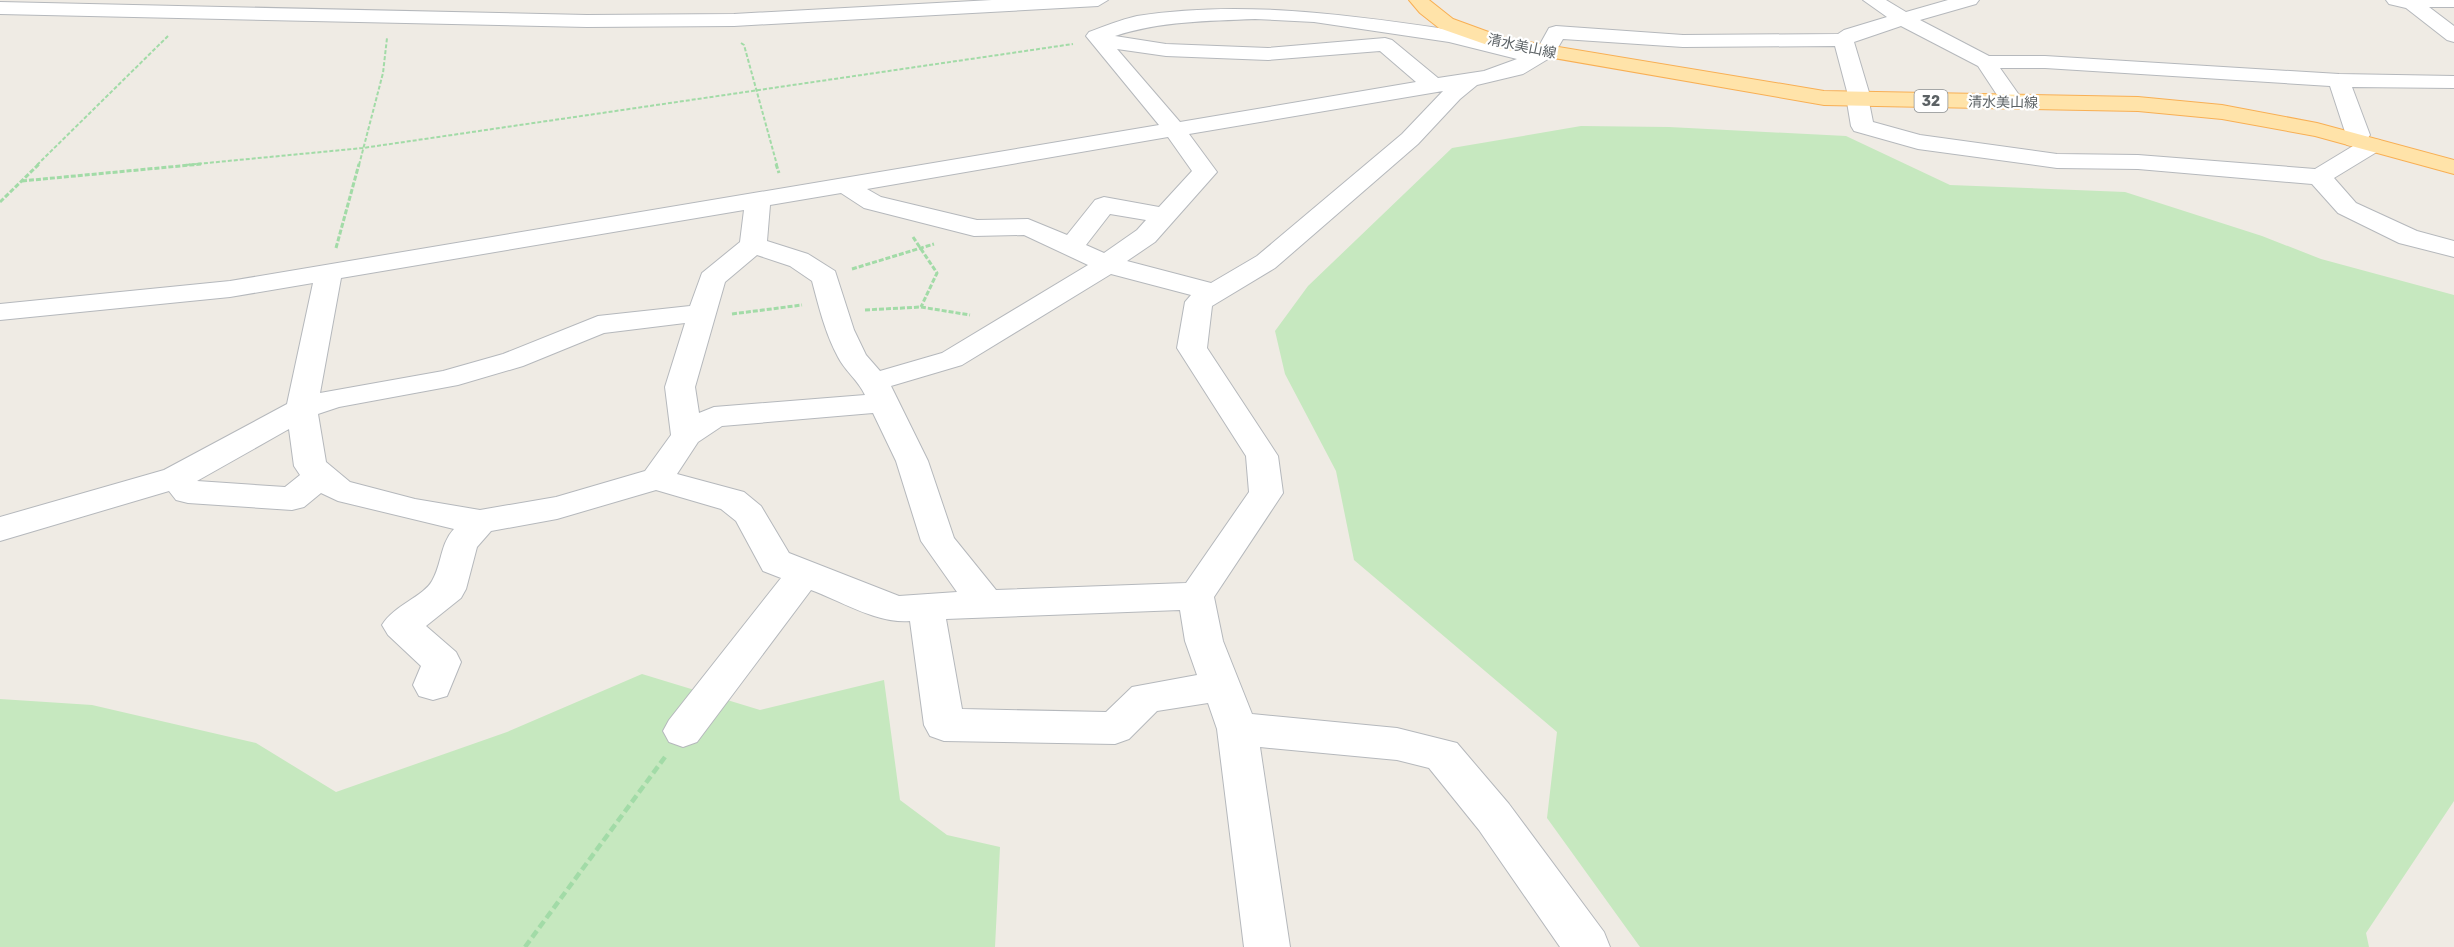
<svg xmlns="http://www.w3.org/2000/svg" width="2454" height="947" viewBox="0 0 2454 947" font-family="Rubik,'Noto Sans JP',sans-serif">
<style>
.green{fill:#c6e8bf}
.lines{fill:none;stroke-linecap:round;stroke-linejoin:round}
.minor-casing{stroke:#b5b8bc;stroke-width:2}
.major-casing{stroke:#f8af54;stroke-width:2}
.path-far2{stroke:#a2dba7;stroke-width:2;stroke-dasharray:4 2;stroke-linecap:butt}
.path-far1{stroke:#a2dba7;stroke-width:3;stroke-dasharray:5 2;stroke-linecap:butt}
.path{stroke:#a2dba7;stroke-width:4.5;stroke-dasharray:8 4;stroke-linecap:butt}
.minor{fill:#fff;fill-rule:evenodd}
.major{fill:#ffe3a9;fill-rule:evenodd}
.labels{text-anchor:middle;stroke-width:4.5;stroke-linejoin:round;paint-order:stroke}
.far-street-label{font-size:14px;fill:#5c6265;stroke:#fff}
.shield{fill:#fff;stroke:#8d9193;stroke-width:1.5}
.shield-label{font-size:14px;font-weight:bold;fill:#5c6265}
</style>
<rect width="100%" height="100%" fill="#efebe4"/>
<g class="green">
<path d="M1581 126 1669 127 1846 136 1950 185 2125 192 2262 236 2321 259 2454 295V801L2366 933 2369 947H1640L1547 818 1557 732 1354 560 1336 471 1285 374 1275 331 1308 286 1452 148Z"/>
<path d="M642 674 760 710 884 680 900 800 947 835 1000 847 995 947H0V699L92 705 256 743 336 792 507 732Z"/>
</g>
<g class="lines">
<defs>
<g id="minor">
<path d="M992 0H1108L1098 6 734 26 587 27 0 14V2L587 15 734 14Z"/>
<path d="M1863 0H1886L1906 12 1948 0H1979L1976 4 1920 20 1989 56H2045L2339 74 2454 76V88L2352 87 2370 135 2367 139 2380 140 2384 145 2380 150 2334 178 2356 203 2417 231 2454 241V257L2399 243 2338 213 2312 184 2138 169 2057 168 1918 149 1854 131 1851 126 1847 102 1849 99 1835 46 1683 47 1563 39 1553 56 1523 74 1477 85 1460 99 1418 144 1275 268 1212 306 1207 348 1278 456 1283 493 1214 597 1223 641 1252 714 1397 728 1457 743 1509 804 1604 932 1610 947H1560L1479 830 1429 768 1397 760 1260 747 1290 947H1244L1217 729 1208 703 1157 711 1129 739 1115 744 944 741 930 736 924 725 910 621C877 624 841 601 811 590L697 742 683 747 669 742 663 731 669 720 781 578 763 571 736 521 721 509 656 490 557 519 491 531 477 547 466 589 461 598 426 626 456 652 461 662 447 696 433 700 419 696 413 685 421 666 388 635 382 625C394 605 423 597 432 581 442 564 440 544 454 529L338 501 321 493 304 507 292 510 188 503 176 500 169 491 0 541V517L164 470 287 404 313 283 230 297 0 320V304L230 281 1159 125 1086 36 1089 32C1105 26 1120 20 1137 16 1238 0 1344 14 1445 29 1477 34 1506 47 1539 46L1549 28 1556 26 1683 35 1838 34 1844 30 1887 17ZM1255 19 1314 22 1449 42 1517 59 1484 71 1438 78 1392 40 1385 38 1268 48 1166 44 1115 36C1161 21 1207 21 1255 19ZM1901 26 1978 66 2005 107H2021L2024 102 2000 68H2045L2330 86 2346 135 2343 140 2347 145 2353 146 2315 169 2138 155 2057 154 1920 135 1873 122 1869 102 1871 99 1854 42ZM1117 49 1166 56 1268 60 1380 51 1416 82 1180 122ZM1443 91 1402 134 1257 256 1211 283 1127 261 1155 242 1217 172 1189 134ZM1168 137 1192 171 1159 207 1104 197 1095 200 1067 235 1028 219 977 220 881 197 867 189ZM841 193 864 208 974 236 1024 235 1088 265 942 353 880 371 866 355 854 330 835 271 808 254 767 241 770 205ZM744 210 740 242 702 273 690 306 598 316 503 354 443 371 320 393 341 278ZM1110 214 1146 220 1137 230 1104 253 1086 245ZM757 255 790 266 812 281C819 307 825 333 838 357 845 371 858 380 865 395L714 407 699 413 695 387 725 282ZM1111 274 1191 295 1185 302 1177 348 1246 456 1249 492 1186 583 996 590 954 538 928 461 891 386 962 365ZM685 323 665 387 671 435 645 471 556 497 480 510 415 499 350 482 326 462 318 414 339 407 458 385 523 366 604 333ZM873 413 896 461 921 541 957 592 899 596 789 553 761 506 744 492 677 474 698 442 722 426ZM289 429 294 466 300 475 285 487 197 481ZM1180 610 1185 641 1197 675 1132 687 1106 712 962 709 946 619Z"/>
<path d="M2386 0H2454V7H2429L2454 26V42L2447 40 2406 8 2389 4Z"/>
</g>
<path id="major" d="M1409 0H1429L1453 19 1505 38 1824 91 2138 97 2222 105 2317 123 2454 160V174L2315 136 2222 119 2138 111 1824 105 1496 48 1439 28 1420 13Z"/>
</defs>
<use href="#minor" class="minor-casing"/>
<use href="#major" class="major-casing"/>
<g class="path-far2">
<path d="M741 43 744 45 777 165"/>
<path d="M37 165 168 36"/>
<path d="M186 165 363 148 1073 44"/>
<path d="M359 165 383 73 387 38"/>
</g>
<g class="path-far1">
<path d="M776 164 779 173"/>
<path d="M22 181 201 164"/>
<path d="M0 202 39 164"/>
<path d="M913 237 937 273 921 307"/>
<path d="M336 248 359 164"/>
<path d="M852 269 934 244"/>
<path d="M865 310 921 307 970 315"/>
<path d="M732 314 802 305"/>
</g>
<path class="path" d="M525 947 665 757"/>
<use href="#minor" class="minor"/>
<use href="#major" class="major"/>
</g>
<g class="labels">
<g class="far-street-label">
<text transform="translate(1522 46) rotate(12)" y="5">清水美山線</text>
<text transform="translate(2003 102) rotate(1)" y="5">清水美山線</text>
</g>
<rect class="shield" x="1914.5" y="90" width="33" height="22" rx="4.5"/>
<g class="shield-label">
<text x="1931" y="106">32</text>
</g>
</g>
</svg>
